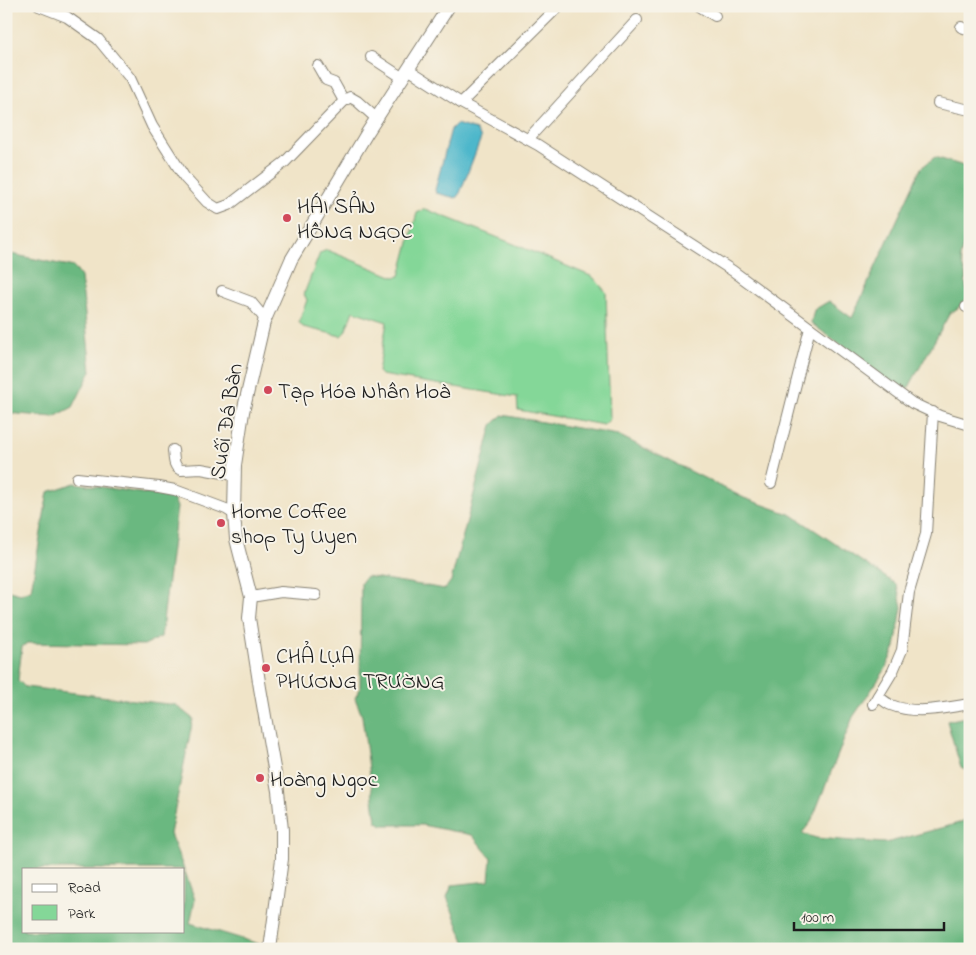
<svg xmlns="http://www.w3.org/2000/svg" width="976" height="955" viewBox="0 0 976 955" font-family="'Indie Flower',sans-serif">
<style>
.green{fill:#84d798;stroke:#507a5a}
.forest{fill:#6bb880;stroke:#446a4e}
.water{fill:#4eb7cb;stroke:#356a74}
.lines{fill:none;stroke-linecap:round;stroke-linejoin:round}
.minor-casing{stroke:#868072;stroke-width:12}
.tertiary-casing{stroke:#868072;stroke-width:14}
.minor{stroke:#fff;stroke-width:10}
.tertiary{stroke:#fff;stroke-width:12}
.poi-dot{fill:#d1495b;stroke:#f7f3e8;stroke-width:2}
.labels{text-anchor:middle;stroke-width:4;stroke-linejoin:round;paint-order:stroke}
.poi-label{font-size:22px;fill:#1c1c1c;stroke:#f7f3e8;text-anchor:start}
.street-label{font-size:22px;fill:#1c1c1c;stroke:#f7f3e8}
</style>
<rect width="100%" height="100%" fill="#f7f3e8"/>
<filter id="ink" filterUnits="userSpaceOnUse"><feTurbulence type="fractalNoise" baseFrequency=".02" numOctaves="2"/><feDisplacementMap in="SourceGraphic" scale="10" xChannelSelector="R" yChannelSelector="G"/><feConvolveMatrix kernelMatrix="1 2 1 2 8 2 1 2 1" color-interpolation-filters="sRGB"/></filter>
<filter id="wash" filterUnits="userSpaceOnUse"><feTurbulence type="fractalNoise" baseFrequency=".0096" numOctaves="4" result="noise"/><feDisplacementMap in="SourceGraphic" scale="20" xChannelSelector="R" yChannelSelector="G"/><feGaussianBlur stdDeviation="1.12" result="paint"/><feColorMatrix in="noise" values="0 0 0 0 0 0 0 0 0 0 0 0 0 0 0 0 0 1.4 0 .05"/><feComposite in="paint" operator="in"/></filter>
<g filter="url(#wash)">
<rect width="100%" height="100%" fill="#f0e4c8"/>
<path class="green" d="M425 209 509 242 593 277 606 292 610 419 604 425 518 410 517 397 381 375 378 372 387 322 353 311 345 332 341 336 303 327 299 322 307 300 304 294 320 253 327 250 394 277 400 276 417 213Z"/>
<g class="forest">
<path d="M935 157 970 168V229L965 238 960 258 965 274 967 298 958 308 950 313 909 387 900 390 811 323 814 310 829 301 852 318 921 168Z"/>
<path d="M6 253 74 267 81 277 91 371 73 407 54 417 6 413Z"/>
<path d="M502 415 618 435 744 498 792 515 897 585 902 607 895 647 885 670 853 717 811 822 802 833 816 838 853 841 886 843 959 823 970 817V949H467L447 897 452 885 489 881 491 858 472 835 422 825H382L376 821 362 716 355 698 360 689 361 583 366 576 445 589 451 581 492 425Z"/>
<path d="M75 483 173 498 177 507 161 637 144 645 27 643 22 647 18 680 25 687 176 705 193 719 170 834 184 869H24V931H184V869L195 900 190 923 259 944 262 949H6V590L20 594 31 590 48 492Z"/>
<path d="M970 716V768L965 770 961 768 947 721Z"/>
</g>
<path class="water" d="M456 124 476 130 481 138 460 193 456 198 436 193 435 190 451 129Z"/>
</g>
<g filter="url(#ink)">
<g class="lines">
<defs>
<g id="minor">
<path d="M39 6 67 17 98 39 130 78 152 126 185 178 207 202 218 209 229 205 285 162 344 101 350 97 357 101 377 119"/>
<path d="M699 6 715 16"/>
<path d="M961 27 970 30"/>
<path d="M371 57 403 78"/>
<path d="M318 66 326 80 334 83 344 101"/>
<path d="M408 69 461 103 538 145 733 271 912 403 940 416 970 425"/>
<path d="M461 103 559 6"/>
<path d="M938 103 970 110"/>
<path d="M528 139 637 20"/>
<path d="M222 291 251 302 265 319"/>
<path d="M966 307 970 308"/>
<path d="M173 450C174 458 173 467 181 470L201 469 234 475"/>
<path d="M77 478 159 487 175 490 226 509 234 514"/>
<path d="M771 483 810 328"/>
<path d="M251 597 281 592 316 595"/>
<path d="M878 696C882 699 886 703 891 705 915 715 945 708 970 704"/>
<path d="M873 704 893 671 902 650 909 592 926 534 933 412"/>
</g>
<path id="tertiary" d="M270 949 282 859V830L278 791 260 688 249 618 251 597 236 539 234 514 235 465 243 412 264 322 291 260 367 133 449 6"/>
</defs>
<use href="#minor" class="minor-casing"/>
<use href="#tertiary" class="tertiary-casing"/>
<use href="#minor" class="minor"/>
<use href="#tertiary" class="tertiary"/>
</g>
</g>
<g class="poi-dot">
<circle cx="287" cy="218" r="5"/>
<circle cx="268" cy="390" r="5"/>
<circle cx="221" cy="523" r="5"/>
<circle cx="266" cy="668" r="5"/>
<circle cx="260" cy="778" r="5"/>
</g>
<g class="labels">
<g class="poi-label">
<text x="297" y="213">HÁI SẢN<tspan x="297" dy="25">HỒNG NGỌC</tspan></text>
<text x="278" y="398">Tạp Hóa Nhân Hoà</text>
<text x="231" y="518">Home Coffee<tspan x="231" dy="25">shop Ty Uyen</tspan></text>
<text x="276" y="663">CHẢ LỤA<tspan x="276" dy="25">PHƯƠNG TRƯỜNG</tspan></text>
<text x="270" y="786">Hoàng Ngọc</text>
</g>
<g class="street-label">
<text transform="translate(225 421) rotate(-81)" y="8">Suối Đá Bàn</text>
</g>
</g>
<rect width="976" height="955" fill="none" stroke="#f7f3e8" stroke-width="25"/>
<rect x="22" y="868" width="162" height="65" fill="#f7f3e8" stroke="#9f9d96"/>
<rect x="32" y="884" width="25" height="8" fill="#ffffff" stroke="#9f9d96"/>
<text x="68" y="892" font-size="15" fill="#1c1c1c">Road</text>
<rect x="32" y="905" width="25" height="15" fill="#84d798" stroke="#9f9d96"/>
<text x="68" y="918" font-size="15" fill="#1c1c1c">Park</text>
<path d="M794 922v8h150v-8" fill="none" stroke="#1c1c1c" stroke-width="2.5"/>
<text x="801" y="922" font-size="15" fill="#1c1c1c" stroke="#f7f3e8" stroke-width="4" paint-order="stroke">100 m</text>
</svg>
